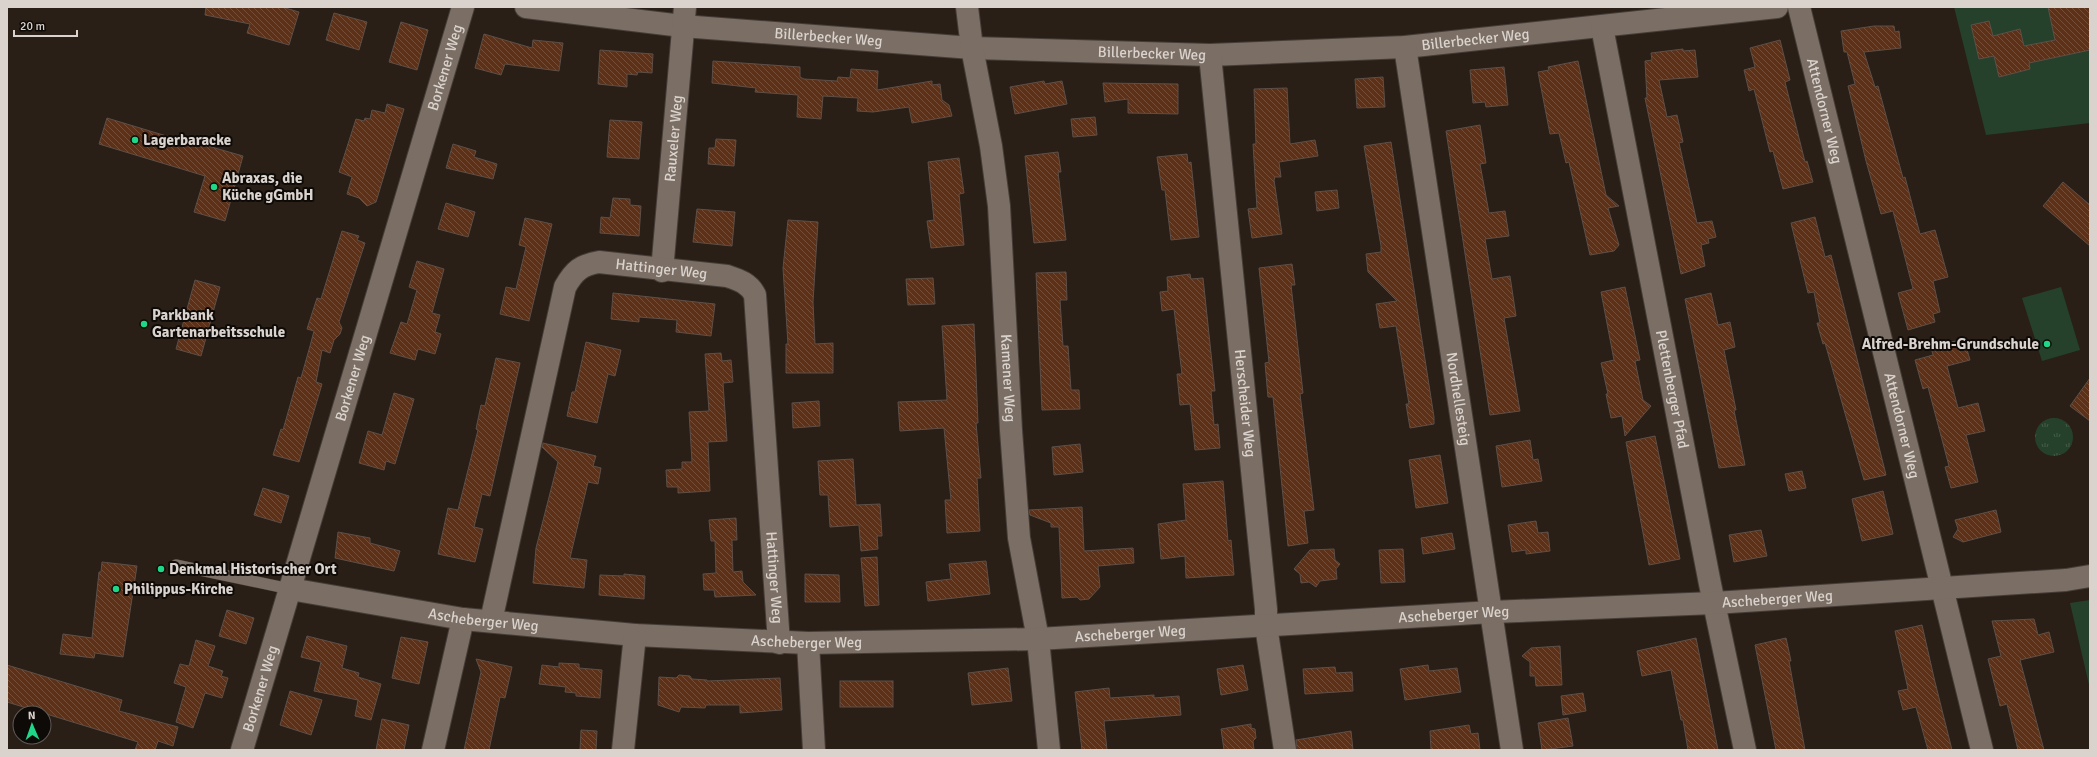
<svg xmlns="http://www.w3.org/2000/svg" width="2097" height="757" viewBox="0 0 2097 757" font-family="Signika,sans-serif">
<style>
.green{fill:#25412c}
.park{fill:url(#park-tufts)}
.building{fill:url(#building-back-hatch);stroke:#5d4f48}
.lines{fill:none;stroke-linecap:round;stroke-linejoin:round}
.lane-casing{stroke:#463d38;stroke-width:12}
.street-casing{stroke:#463d38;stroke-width:24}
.lane{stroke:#7b6e64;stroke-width:11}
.street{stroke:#7b6e64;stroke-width:22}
.poi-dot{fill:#1ed887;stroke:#0e0a07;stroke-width:1.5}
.labels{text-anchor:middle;stroke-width:4;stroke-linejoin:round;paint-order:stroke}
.street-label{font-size:15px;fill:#dad2cd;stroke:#0e0a07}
.poi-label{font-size:15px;font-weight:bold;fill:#dad2cd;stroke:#0e0a07;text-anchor:start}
</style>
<defs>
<pattern id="park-tufts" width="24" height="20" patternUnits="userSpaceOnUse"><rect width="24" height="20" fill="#25412c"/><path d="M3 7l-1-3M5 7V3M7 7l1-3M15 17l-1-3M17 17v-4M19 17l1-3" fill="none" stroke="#445c49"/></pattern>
<pattern id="building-back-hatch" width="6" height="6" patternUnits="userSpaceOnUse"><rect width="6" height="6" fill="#5d3118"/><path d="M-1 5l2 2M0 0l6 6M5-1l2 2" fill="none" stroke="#744e38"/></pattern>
</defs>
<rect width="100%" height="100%" fill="#291f17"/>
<g class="green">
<path d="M1954 7H2090V123L1986 135Z"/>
<path d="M2061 287 2080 350 2042 361 2022 298Z"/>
<path d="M2090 600V689L2070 603Z"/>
</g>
<circle class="park" cx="2054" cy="437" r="19"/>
<g class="building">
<path d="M206 7H282L299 12 289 45 247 33 250 24 205 15Z"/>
<path d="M2048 7H2090V50L2029 63 2030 69 1999 77 1994 56 1979 59 1971 25 1989 21 1993 36 2020 29 2024 46 2055 40Z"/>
<path d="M334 13 367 22 359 50 326 40Z"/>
<path d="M401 22 428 30 417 70 389 62Z"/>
<path d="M1874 26H1894L1895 32 1899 31 1901 48 1864 52 1875 87 1878 86 1903 178 1905 177 1920 234 1935 230 1948 277 1933 281 1940 312 1933 314 1935 322 1908 330 1898 293 1913 289 1893 211 1881 214 1866 161 1848 86 1855 84 1847 52H1844L1841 31Z"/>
<path d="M484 34 532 48 533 40 563 43 559 71 505 64 501 75 475 68Z"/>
<path d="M1780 40 1790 80 1785 82 1805 162 1807 161 1813 182 1783 189 1773 151 1770 152 1754 89 1749 91 1744 70 1755 67 1750 48Z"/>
<path d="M1683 49V51L1695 50 1698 77 1659 80 1667 117 1677 115 1683 142 1679 143 1697 223 1712 221 1716 237 1708 239 1709 243 1701 245 1705 266 1681 274 1645 98H1647L1645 61 1652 60 1651 53Z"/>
<path d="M600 50 653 54 652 73 638 72 637 75 627 74V87L598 84Z"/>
<path d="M713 61 800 67V77L804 79 837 81 838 77 850 78 851 69 878 71 877 90 932 81V85L940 84 942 100 949 105 952 116 912 123 909 107 873 112 857 111 858 98 823 96 821 119 797 117 798 95 755 92 756 88 712 83Z"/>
<path d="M1578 61 1606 195 1619 206 1608 208 1619 245 1614 251 1590 255 1569 162 1566 163 1559 133 1550 134 1538 72 1549 70 1548 67Z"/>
<path d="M1504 67 1508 105 1486 107 1485 102 1473 103 1470 70Z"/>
<path d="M1383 77 1385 107 1357 108 1355 79Z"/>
<path d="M1044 81 1045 84 1062 81 1067 104 1015 114 1010 87Z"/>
<path d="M1103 83 1178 84V114L1128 113V99L1105 102Z"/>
<path d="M1287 88 1290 144 1315 140 1318 156 1279 162 1281 177H1275L1274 180 1282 234 1252 238 1248 209 1257 208 1253 144H1256L1254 89Z"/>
<path d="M387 104 404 109 376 202 367 206 359 198 347 194 352 177 339 172 356 119 364 121 365 118 370 119 372 110 385 113Z"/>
<path d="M1095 117 1097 135 1073 137 1071 119Z"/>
<path d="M107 118 193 144 194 142 243 156 225 221 194 212 205 176 99 144Z"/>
<path d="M610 120 642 122 639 159 607 157Z"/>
<path d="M1480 125 1486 163 1480 164 1489 213 1505 211 1509 236 1485 239 1492 279 1510 276 1516 316 1504 318 1520 411 1490 415 1446 131Z"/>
<path d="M716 139 736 140 734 166 708 164 709 148H715Z"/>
<path d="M1391 142 1434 417V424L1410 428 1406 404H1409L1396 326 1380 328 1376 304 1397 301 1368 272 1366 254 1381 252V246L1364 146Z"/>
<path d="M453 144 476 151 474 157 497 164 493 179 446 168Z"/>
<path d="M1058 152 1061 172H1058L1066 240 1034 243 1025 156Z"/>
<path d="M1187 154 1188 163 1191 162 1199 237 1171 240 1165 190H1162L1157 157Z"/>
<path d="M959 158 964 193 959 194 964 245 931 248 927 221 934 220 928 162Z"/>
<path d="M2063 182 2090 205V246L2043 206Z"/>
<path d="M1337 190 1339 208 1317 211 1315 192Z"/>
<path d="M613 198 630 199V205L641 206 639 236 600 233 601 217 610 218Z"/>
<path d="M446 203 475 212 468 237 438 229Z"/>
<path d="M697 209 735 212 732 246 693 242Z"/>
<path d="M1815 217 1825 257 1831 255 1886 475 1864 480 1825 343 1823 344 1817 323H1820L1814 292 1808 293 1791 223Z"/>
<path d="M525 218 552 224 529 321 500 314 506 287 516 289 526 247 519 245Z"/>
<path d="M788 220 818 222 813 302 815 344 833 343V373H786V344H788L783 268Z"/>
<path d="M342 231 359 236 357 240 365 243 339 322 342 328 340 334 334 340 330 353 322 350 316 382 322 384 299 462 273 455 281 429 283 430 298 377 301 378 310 346 314 331 307 329 317 298 321 299Z"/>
<path d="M417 261 444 269 432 313 440 315 435 332 441 334 435 354 418 349 415 360 390 353 401 322 407 324 417 290 409 287Z"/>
<path d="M1292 264 1295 285H1291L1303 393 1300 394 1314 510 1304 511 1308 543 1288 546 1273 397H1268L1265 363 1269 362 1259 268Z"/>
<path d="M1066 272 1067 300H1060L1063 346H1068L1071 390H1079L1080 409 1042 410 1036 273Z"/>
<path d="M1190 274 1191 279 1203 278 1215 391H1211L1214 425 1218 424 1220 448 1195 450 1190 404 1180 405 1177 374H1182L1174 309 1162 311 1160 292 1168 291 1167 277Z"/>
<path d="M933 278 935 304 908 305 906 279Z"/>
<path d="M195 280 220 287 201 356 176 349Z"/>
<path d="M1625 287 1640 360 1635 361 1643 400 1651 406 1625 436 1622 416 1611 418 1606 394H1608L1601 363 1614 360 1601 292Z"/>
<path d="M613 293 715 304 711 336 676 332 677 320 639 317V322L611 319Z"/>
<path d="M1711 293 1718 325 1730 322 1735 347 1724 350 1736 410H1734L1745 465 1719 468 1685 299Z"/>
<path d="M974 324 978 423H976L981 478H977L980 531 947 533 945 500H951L944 428 900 431 898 402 947 400 942 326Z"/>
<path d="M1964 339 1970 360 1947 366 1958 408 1978 403 1985 431 1966 435 1978 482 1951 488 1945 467 1949 466 1928 387 1923 389 1915 360 1933 355 1931 347Z"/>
<path d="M586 342 621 350 615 376 608 374 597 423 567 416 572 392H575Z"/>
<path d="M721 353 722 361 731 360 733 382 723 383 727 441 708 442 710 491 678 493V487H667L666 470 682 469V462H692L689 412 709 411 705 354Z"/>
<path d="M496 358 520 363 490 496 482 494 474 527 483 529 475 562 438 554 448 508 458 510 478 430 476 429 481 405 485 406Z"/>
<path d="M2090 378V421L2070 406Z"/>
<path d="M394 393 414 399 395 464 386 461 384 470 359 463 368 431 382 435Z"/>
<path d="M819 401 820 426 793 428 792 403Z"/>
<path d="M1655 436 1680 559 1649 565 1626 442Z"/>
<path d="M1530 440 1533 460 1538 459 1542 481 1502 487 1496 446Z"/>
<path d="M543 443 596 456 593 466 601 468 598 484 588 482 570 558 587 560 584 588 533 583 536 548 558 462 542 447Z"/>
<path d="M1080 444 1083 472 1054 475 1052 447Z"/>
<path d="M1440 455 1448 503 1416 508 1409 460Z"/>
<path d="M853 459 856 505 880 504 882 536H877L878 549 861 551 859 525 830 527 828 495H820L818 461Z"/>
<path d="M1802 471 1806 488 1789 491 1785 474Z"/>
<path d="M1223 481 1228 541 1231 540 1234 575 1186 578 1185 556 1161 559 1158 524 1186 520 1183 484Z"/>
<path d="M263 488 289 496 281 523 254 515Z"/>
<path d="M1883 491 1893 534 1862 541 1852 499Z"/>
<path d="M1082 507 1084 551 1133 548 1134 563 1098 566 1100 587 1089 599 1080 600 1077 597 1062 598 1059 527H1051V523L1030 515 1029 510Z"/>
<path d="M1996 510 2001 532 1963 542 1953 537 1958 529 1955 520Z"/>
<path d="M736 518 737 540H732L733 572 742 571 743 582 756 595 715 597 714 590H704L703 574 716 573 715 541H711L709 520Z"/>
<path d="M1536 521 1538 533 1548 532 1550 551 1526 554V550L1512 552 1508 525Z"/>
<path d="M1761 530 1767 556 1734 562 1729 535Z"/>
<path d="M338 532 370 538V543L400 551 394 571 335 558Z"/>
<path d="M1452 533 1455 549 1423 554 1421 538Z"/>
<path d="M1334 549 1335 560 1340 564 1336 569 1337 579 1320 581 1316 587 1309 582 1301 583 1300 574 1294 569 1310 550Z"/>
<path d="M1403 549 1405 582 1381 583 1379 550Z"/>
<path d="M877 557 879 605 865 606 861 558Z"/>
<path d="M986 561 990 594 928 601 926 582 951 579 949 564Z"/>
<path d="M102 562 137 566 123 657 95 653 94 658 60 654 63 634 92 638 99 572H101Z"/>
<path d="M624 574 645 576 644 599 599 595 600 575 624 576Z"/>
<path d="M805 574 839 575 840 602H805Z"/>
<path d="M227 610 254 618 246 644 219 636Z"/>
<path d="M2034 619 2038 635 2049 632 2054 652 2020 660 2044 750H2018L2007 704 2000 706 1988 659 2001 656 1992 621Z"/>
<path d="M1922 625 1935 682 1952 750H1928L1916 707 1903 710 1898 691 1908 689 1895 631Z"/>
<path d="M307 636 347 646 342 668 359 673 358 677 381 684 371 720 355 716 358 700 314 691 321 662 301 657Z"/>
<path d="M401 637 428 642 419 684 392 678Z"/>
<path d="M1696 638 1711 714 1718 750H1688L1683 720H1681L1671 670 1642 676 1637 651Z"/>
<path d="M1786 638 1791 661H1789L1805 750H1776L1755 645Z"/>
<path d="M196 640 215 646 208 666 223 671 221 676 228 678 222 698 205 693 193 728 176 722 186 687 174 683 180 664 189 666Z"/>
<path d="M1560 646 1562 685 1536 686 1535 676H1530V662L1522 656 1531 648Z"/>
<path d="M476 659 512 667 505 698 500 697 489 750H464L481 672Z"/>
<path d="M559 663 579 664V668L602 670 600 698 576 696V693L565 692 566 687 539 684 542 665 559 667Z"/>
<path d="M7 665 122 700 119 711 178 727 173 746 158 741 155 750H135L138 742 7 702Z"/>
<path d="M1243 665 1248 690 1221 695 1217 669Z"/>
<path d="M1428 665 1429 671 1457 668 1461 692 1405 700 1400 669Z"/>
<path d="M1335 667 1336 673 1352 672 1353 691 1305 694 1303 669Z"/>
<path d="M1008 668 1012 701 972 705 968 673Z"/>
<path d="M679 675 690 676 692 679 707 680V681L780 678 782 710 740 713V705H706L705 708 681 707 679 712 658 705 659 677 676 678Z"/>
<rect x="840" y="681" width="53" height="26"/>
<path d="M1109 688 1110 698 1154 695V698L1179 696 1181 715 1104 721 1107 750H1082L1075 692Z"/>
<path d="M290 691 322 700 311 735 280 725Z"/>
<path d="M1583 693 1586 711 1563 715 1561 696Z"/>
<path d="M1568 718 1573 746 1542 750 1538 723Z"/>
<path d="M382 719 409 725 404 750H376Z"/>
<path d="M1251 724V728L1255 729 1256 738 1253 741 1254 750H1224L1221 729Z"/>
<path d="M1469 725 1471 734 1478 733 1480 750H1431L1430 731Z"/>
<path d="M581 730 597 731 596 750H580Z"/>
<path d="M1351 731 1353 750H1297L1296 740Z"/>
</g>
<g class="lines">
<defs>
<path id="lane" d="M176 565 290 589"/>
<g id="street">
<path id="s1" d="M526 7 682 26 972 48 1210 55 1405 47 1777 7"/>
<path id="s2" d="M967 7 972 48 991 146 999 206 1011 430 1019 538 1038 639 1049 750"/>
<path id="s3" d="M1799 7 1982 750"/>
<path id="s4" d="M1602 27 1710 584 1745 750"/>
<path id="s5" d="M1405 47 1512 750"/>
<path id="s6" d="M1210 55 1266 609V626L1285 750"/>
<path id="s7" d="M662 271 685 7"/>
<path id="s8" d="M290 589 463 619 635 635 808 643 1038 639 1492 612 1714 603 2066 580 2090 576"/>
<path id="s9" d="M491 621 565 287C574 271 581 265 599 262L727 276C739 280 749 283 755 295L779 643"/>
<path d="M808 643 814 750"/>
<path id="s10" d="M242 750 463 7"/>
<path d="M433 750 463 619"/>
<path d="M623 750 635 635"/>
</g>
</defs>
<use href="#lane" class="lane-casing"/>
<use href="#street" class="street-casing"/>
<use href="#lane" class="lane"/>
<use href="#street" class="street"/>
</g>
<g class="poi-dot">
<circle cx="135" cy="140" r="4"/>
<circle cx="214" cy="187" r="4"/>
<circle cx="144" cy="324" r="4"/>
<circle cx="2047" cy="344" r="4"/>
<circle cx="161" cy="569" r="4"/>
<circle cx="116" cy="589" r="4"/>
</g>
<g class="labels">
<g class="street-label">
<text dy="5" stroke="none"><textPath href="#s1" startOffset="304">Billerbecker Weg</textPath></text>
<text dy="5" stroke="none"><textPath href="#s1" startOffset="952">Billerbecker Weg</textPath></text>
<text dy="5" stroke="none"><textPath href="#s1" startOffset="628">Billerbecker Weg</textPath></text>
<text dy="5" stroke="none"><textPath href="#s10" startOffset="712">Borkener Weg</textPath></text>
<text dy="5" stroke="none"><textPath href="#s3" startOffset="107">Attendorner Weg</textPath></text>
<text dy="5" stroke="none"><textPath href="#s7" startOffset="133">Rauxeler Weg</textPath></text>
<text dy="5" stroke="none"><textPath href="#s9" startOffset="449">Hattinger Weg</textPath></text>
<text dy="5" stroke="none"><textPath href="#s2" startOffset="374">Kamener Weg</textPath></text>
<text dy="5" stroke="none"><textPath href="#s10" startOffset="388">Borkener Weg</textPath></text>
<text dy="5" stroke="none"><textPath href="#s4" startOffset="369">Plettenberger Pfad</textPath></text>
<text dy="5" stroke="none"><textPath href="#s5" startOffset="356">Nordhellesteig</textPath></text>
<text dy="5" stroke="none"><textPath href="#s6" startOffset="350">Herscheider Weg</textPath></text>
<text dy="5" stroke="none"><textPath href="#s3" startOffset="431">Attendorner Weg</textPath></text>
<text dy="5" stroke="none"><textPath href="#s9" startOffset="833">Hattinger Weg</textPath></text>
<text dy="5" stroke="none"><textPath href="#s8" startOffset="1492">Ascheberger Weg</textPath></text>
<text dy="5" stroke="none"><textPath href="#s8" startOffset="1168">Ascheberger Weg</textPath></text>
<text dy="5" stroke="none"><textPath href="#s8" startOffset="196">Ascheberger Weg</textPath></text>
<text dy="5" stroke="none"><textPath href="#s8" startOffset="844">Ascheberger Weg</textPath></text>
<text dy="5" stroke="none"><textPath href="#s8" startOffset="520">Ascheberger Weg</textPath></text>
<text dy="5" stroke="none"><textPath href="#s10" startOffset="64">Borkener Weg</textPath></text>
</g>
<g class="poi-label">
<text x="143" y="145">Lagerbaracke</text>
<text x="222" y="183">Abraxas, die<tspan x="222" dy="17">Küche gGmbH</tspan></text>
<text x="152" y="320">Parkbank<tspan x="152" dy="17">Gartenarbeitsschule</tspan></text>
<text x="2039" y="349" text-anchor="end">Alfred-Brehm-Grundschule</text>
<text x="169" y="574">Denkmal Historischer Ort</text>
<text x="124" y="594">Philippus-Kirche</text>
</g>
</g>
<rect width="2097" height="757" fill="none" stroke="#dad2cd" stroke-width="16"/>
<g transform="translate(32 725) rotate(358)"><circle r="19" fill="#0e0a07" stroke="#605a56"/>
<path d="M0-3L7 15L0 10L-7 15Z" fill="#1ed887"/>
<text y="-6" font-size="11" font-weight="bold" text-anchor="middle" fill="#dad2cd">N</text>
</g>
<path d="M14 30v6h63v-6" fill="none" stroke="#dad2cd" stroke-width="2"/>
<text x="20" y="30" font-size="12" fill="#dad2cd" stroke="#0e0a07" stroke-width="3" paint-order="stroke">20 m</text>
</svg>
